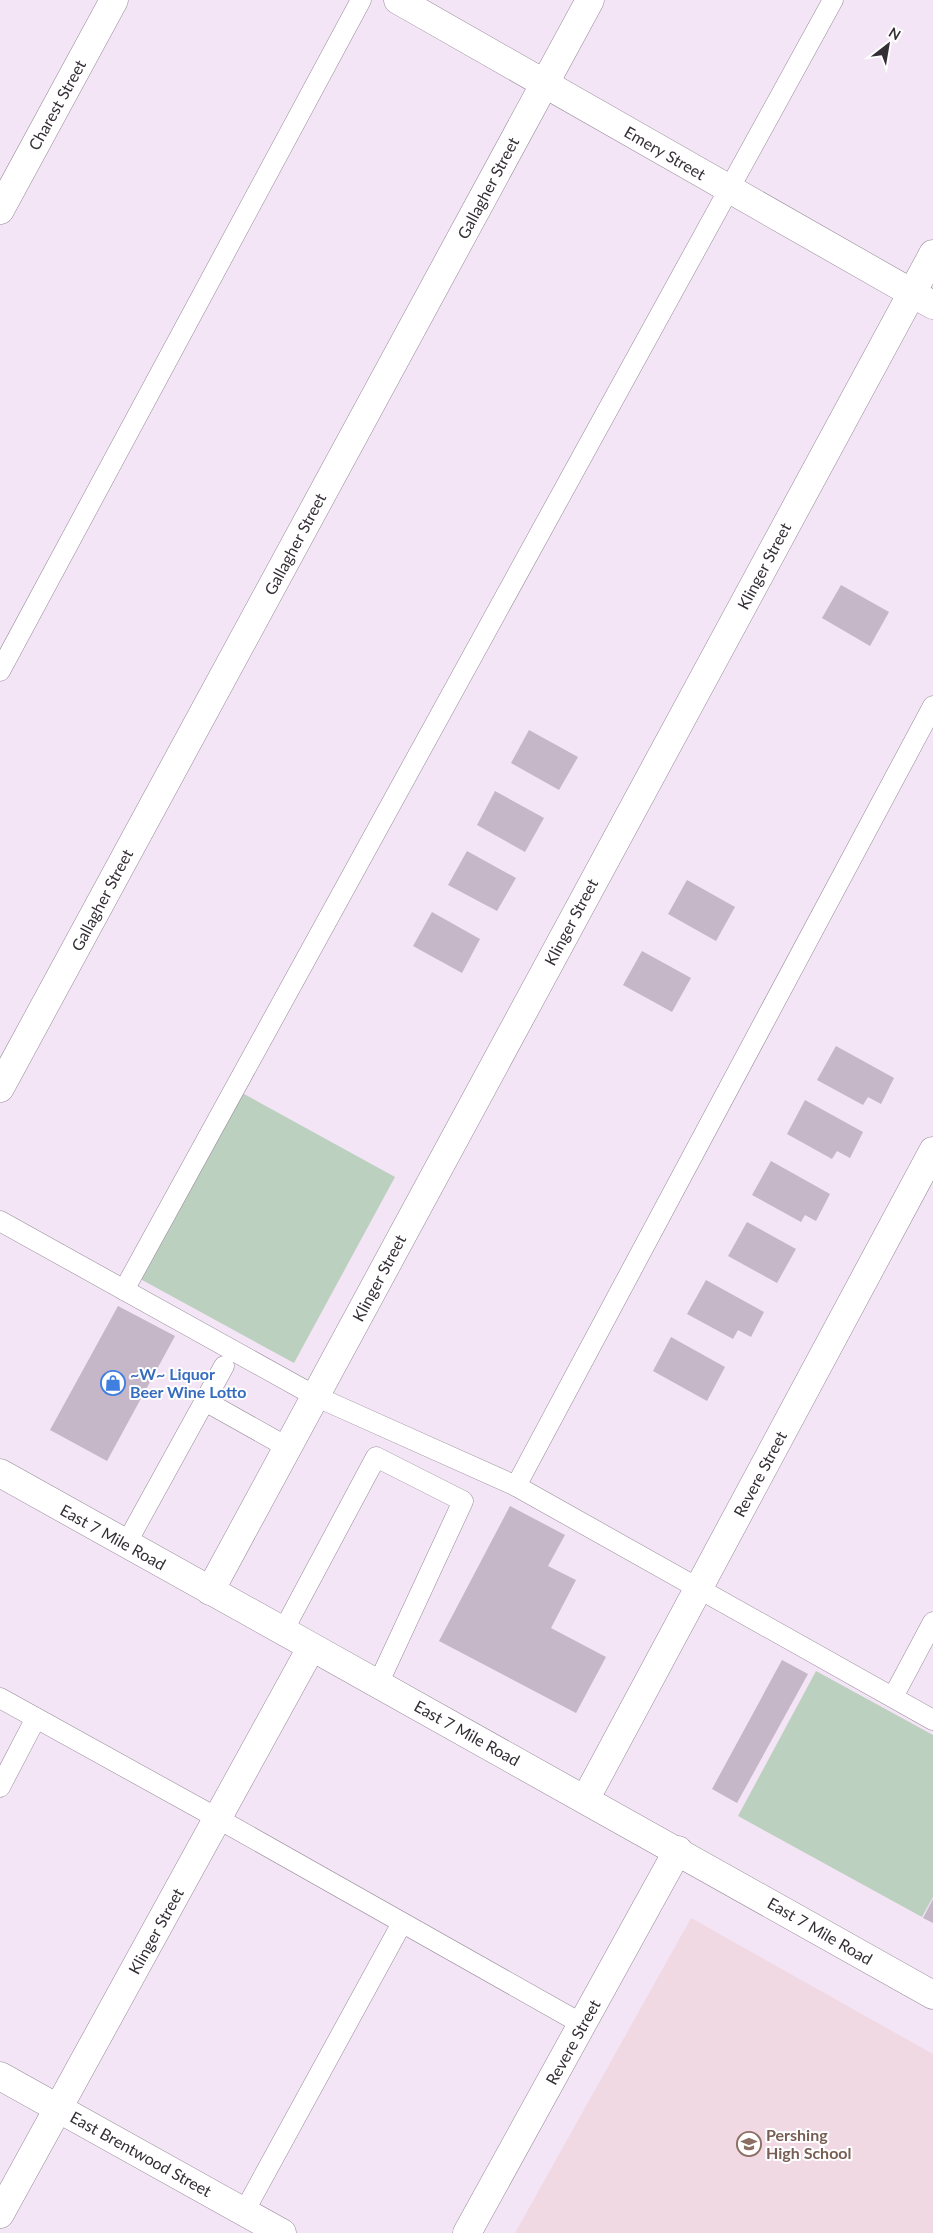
<svg xmlns="http://www.w3.org/2000/svg" width="933" height="2233" viewBox="0 0 933 2233" font-family="Lato,sans-serif">
<style>
.education{fill:#f1d9e4}
.green{fill:#bcd0bf}
.building{fill:#c5b7c7}
.lines{fill:none;stroke-linecap:round;stroke-linejoin:round}
.lane-casing{stroke:#968999;stroke-width:21}
.street-casing{stroke:#968999;stroke-width:29}
.secondary-casing{stroke:#968999;stroke-width:29}
.lane{stroke:#fff;stroke-width:20}
.street{stroke:#fff;stroke-width:28}
.secondary{stroke:#fff;stroke-width:28}
.labels{text-anchor:middle;stroke-width:4;stroke-linejoin:round;paint-order:stroke}
.street-label{font-size:16px;fill:#342f35;stroke:#fff}
.shop-label{font-size:16px;font-weight:bold;fill:#366cbe;stroke:#fff;text-anchor:start}
.education-label{font-size:16px;font-weight:bold;fill:#785e54;stroke:#fff;text-anchor:start}
</style>
<rect width="100%" height="100%" fill="#f3e5f5"/>
<path class="education" d="M691 1918 933 2054V2233H515Z"/>
<g class="green">
<path d="M235 1089 395 1177 294 1363 133 1275Z"/>
<path d="M816 1671 933 1735V1897L922 1917 738 1816Z"/>
</g>
<g class="building">
<path d="M841 585 889 612 870 646 822 618Z"/>
<path d="M529 730 578 757 559 790 511 763Z"/>
<path d="M495 791 544 818 525 852 477 825Z"/>
<path d="M467 851 516 878 497 911 448 885Z"/>
<path d="M687 880 735 907 716 941 668 914Z"/>
<path d="M432 912 480 939 462 973 413 946Z"/>
<path d="M642 951 691 978 672 1012 623 985Z"/>
<path d="M836 1046 894 1078 881 1104 868 1097 863 1105 817 1080Z"/>
<path d="M805 1100 863 1132 850 1158 837 1151 832 1159 787 1134Z"/>
<path d="M771 1161 830 1194 816 1221 805 1215 801 1222 752 1195Z"/>
<path d="M747 1222 796 1249 777 1283 728 1256Z"/>
<path d="M706 1280 764 1312 751 1337 738 1330 733 1339 687 1314Z"/>
<path d="M118 1306 175 1336 107 1461 50 1430Z"/>
<path d="M671 1337 725 1367 707 1401 653 1371Z"/>
<path d="M510 1506 565 1535 548 1566 576 1580 551 1628 606 1657 576 1713 439 1641Z"/>
<path d="M782 1660 808 1674 737 1803 712 1789Z"/>
<path d="M933 1899V1923L923 1918Z"/>
</g>
<g class="lines">
<defs>
<g id="lane">
<path d="M0 671 361 0"/>
<path d="M0 1221 315 1396 516 1486 933 1720"/>
<path d="M124 1290 833 0"/>
<path d="M205 1401 287 1447"/>
<path d="M516 1486 933 706"/>
<path d="M126 1544 224 1366"/>
<path d="M283 1631 376 1457 463 1501 378 1684"/>
<path d="M893 1697 933 1622"/>
<path d="M0 1698 217 1818 582 2024"/>
<path d="M0 1787 36 1718"/>
<path d="M244 2212 402 1923"/>
</g>
<g id="street">
<path d="M398 0 933 305"/>
<path d="M0 210 114 0"/>
<path d="M0 1088 590 0"/>
<path d="M210 1591 933 254"/>
<path d="M586 1798 933 1151"/>
<path d="M0 2076 282 2233"/>
<path d="M0 2214 311 1648"/>
<path d="M467 2233 678 1850"/>
</g>
<path id="secondary" d="M0 1473C311 1647 623 1819 933 1995"/>
</defs>
<use href="#lane" class="lane-casing"/>
<use href="#street" class="street-casing"/>
<use href="#secondary" class="secondary-casing"/>
<use href="#lane" class="lane"/>
<use href="#street" class="street"/>
<use href="#secondary" class="secondary"/>
</g>
<defs>
<symbol id="shop-ring" viewBox="-11 -11 22 22"><circle r="9.5" fill="#fff" stroke="#3f7fe0" stroke-width="1.5"/><path d="M-5-2.5h2.3a2.7 3.5 0 0 1 5.4 0H5L5.5 6h-11ZM-1.5-2.5h3a1.5 2.3 0 0 0-3 0Z" fill="#3f7fe0"/></symbol>
<symbol id="school-ring" viewBox="-11 -11 22 22"><circle r="9.5" fill="#fff" stroke="#8d6e63" stroke-width="1.5"/><path d="M0-5L7-2L0 1L-7-2ZM-4 1L0 2.5L4 1V4Q0 6-4 4Z" fill="#8d6e63"/></symbol>
</defs>
<g fill-rule="evenodd">
<use href="#shop-ring" x="99" y="1369" width="28" height="28"/>
<use href="#school-ring" x="735" y="2130" width="28" height="28"/>
</g>
<g class="labels">
<g class="street-label">
<text transform="translate(57 105) rotate(-61)" y="6">Charest Street</text>
<text transform="translate(665 153) rotate(30)" y="6">Emery Street</text>
<text transform="translate(488 188) rotate(-62)" y="6">Gallagher Street</text>
<text transform="translate(295 544) rotate(-62)" y="6">Gallagher Street</text>
<text transform="translate(764 566) rotate(-62)" y="6">Klinger Street</text>
<text transform="translate(102 900) rotate(-62)" y="6">Gallagher Street</text>
<text transform="translate(571 922) rotate(-62)" y="6">Klinger Street</text>
<text transform="translate(379 1278) rotate(-62)" y="6">Klinger Street</text>
<text transform="translate(760 1474) rotate(-62)" y="6">Revere Street</text>
<text transform="translate(113 1537) rotate(29)" y="6">East 7 Mile Road</text>
<text transform="translate(467 1733) rotate(29)" y="6">East 7 Mile Road</text>
<text transform="translate(156 1931) rotate(-61)" y="6">Klinger Street</text>
<text transform="translate(820 1931) rotate(30)" y="6">East 7 Mile Road</text>
<text transform="translate(573 2042) rotate(-61)" y="6">Revere Street</text>
<text transform="translate(141 2154) rotate(29)" y="6">East Brentwood Street</text>
</g>
<g class="shop-label">
<text x="130" y="1380">~W~ Liquor<tspan x="130" dy="18">Beer Wine Lotto</tspan></text>
</g>
<g class="education-label">
<text x="766" y="2141">Pershing<tspan x="766" dy="18">High School</tspan></text>
</g>
</g>
<g transform="translate(888 45) rotate(31)" stroke="#ffffff" stroke-width="4" paint-order="stroke">
<path d="M0-4L9 19L0 12L-9 19Z" fill="#342f35"/>
<text y="-8" font-size="14" font-weight="bold" text-anchor="middle" fill="#342f35">N</text>
</g>
</svg>
